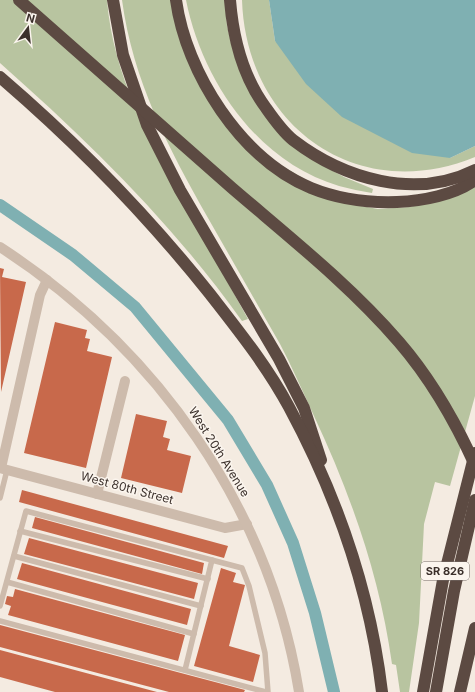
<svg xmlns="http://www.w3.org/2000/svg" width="475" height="692" viewBox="0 0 475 692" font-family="Inter,sans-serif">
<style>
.green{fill:#b8c4a0}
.water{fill:#7fb0b2}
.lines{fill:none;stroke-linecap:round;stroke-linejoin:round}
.canal{stroke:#7fb0b2;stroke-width:12}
.building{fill:#c8694b}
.service{stroke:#cdbbac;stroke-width:5.5}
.minor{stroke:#cdbbac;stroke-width:10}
.tertiary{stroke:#cdbbac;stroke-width:10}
.motorway{stroke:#5c4a42;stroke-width:12}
.motorway-bridge{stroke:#5c4a42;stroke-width:12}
.labels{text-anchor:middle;stroke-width:3;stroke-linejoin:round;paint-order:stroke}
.shield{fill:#fbf5ee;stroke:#756b66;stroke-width:1}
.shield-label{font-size:11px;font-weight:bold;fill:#3b302b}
.street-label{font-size:12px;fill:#3b302b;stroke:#fbf5ee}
</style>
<rect width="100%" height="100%" fill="#f4ebe1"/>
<g class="green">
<path d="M0 0H107C113 75 149 140 185 205 206 243 227 281 248 319L242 321C174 225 88 141 0 63Z"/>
<path d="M122 0H172L174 14 240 141 345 203 378 209 410 207 475 186V396L450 486 435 482 424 524 419 623 409 692H400L396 665 392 664C380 577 351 495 314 416 303 392 292 367 280 344 256 302 232 260 208 218 168 147 133 81 122 0Z"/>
<path d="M186 0H225L227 26 233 50 248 86 317 162 344 177 373 189 372 193C361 191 350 189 339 186 257 162 202 80 186 0Z"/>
<path d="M242 0H269L275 41 450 158 475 146V157C356 206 246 125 242 0Z"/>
</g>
<path class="water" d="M269 0H475V146L450 158 412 153 342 117 306 84 275 41Z"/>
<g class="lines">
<path class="canal" d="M0 205 73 255 135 307 228 420 267 485 293 543 315 613 334 692"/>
</g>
<g class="building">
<path d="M0 268 4 269 2 277 26 282 1 392Z"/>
<path d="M55 322 87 330 85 338 90 339 87 351 112 357 86 468 24 453Z"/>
<path d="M136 414 167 421 163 437 170 439 167 450 191 456 182 493 121 478Z"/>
<path d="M22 490 228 546 224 558 19 502Z"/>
<path d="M35 517 204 563 202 574 32 528Z"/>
<path d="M29 538 198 583 194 599 24 554Z"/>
<path d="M22 563 191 609 187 625 17 579Z"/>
<path d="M221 568 236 573 233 582 245 585 229 646 260 655 253 682 194 666Z"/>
<path d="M15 589 185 635 178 661 8 615 11 606 5 604 7 596 13 597Z"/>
<path d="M0 625 245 690 244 692H169L0 647Z"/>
<path d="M0 650 157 692H55L0 677Z"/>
</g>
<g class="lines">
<g class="service">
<path d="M0 498 7 470"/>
<path d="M20 531 208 579"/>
<path d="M14 556 201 606"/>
<path d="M7 582 194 634"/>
<path d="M0 606 26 511 242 568 249 586 265 653 268 692"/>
<path d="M0 621 266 692"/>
<path d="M185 670 212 560"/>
</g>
<g class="minor">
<path d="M0 468 225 528 247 524"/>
<path d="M1 468 40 295 47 280"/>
<path d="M97 494 125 381"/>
</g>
<path class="tertiary" d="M0 247C156 348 269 507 299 692"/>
<g class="motorway">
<path d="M113 0 123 55 147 125 180 190 279 359 304 408 321 460"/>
<path d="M176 0C186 73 241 159 311 188 338 199 368 203 397 202 422 201 455 195 475 180"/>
<path d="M230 0C233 38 243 77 266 108 273 118 283 132 293 140 344 179 415 200 475 170"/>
<path d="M0 77C77 143 147 215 210 294 238 330 267 366 289 407 337 496 370 591 382 692"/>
<path d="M423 692 443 580 475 453"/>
<path d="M436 692 454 591 475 500"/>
<path d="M460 692 475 628"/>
</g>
<path class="motorway-bridge" d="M19 0C90 63 161 125 232 188 289 237 350 285 399 342 431 379 455 421 475 465"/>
</g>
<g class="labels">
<rect class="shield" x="421" y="562" width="48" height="18" rx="3"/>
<g class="shield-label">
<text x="445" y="575">SR 826</text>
</g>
<g class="street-label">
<text transform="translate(219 452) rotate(58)" y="4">West 20th Avenue</text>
<text transform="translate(127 488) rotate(15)" y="4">West 80th Street</text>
</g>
</g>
<g transform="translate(28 28) rotate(15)" stroke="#fbf5ee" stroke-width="3" paint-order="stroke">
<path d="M0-3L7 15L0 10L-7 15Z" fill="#3b302b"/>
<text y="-6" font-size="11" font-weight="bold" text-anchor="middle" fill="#3b302b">N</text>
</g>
</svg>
